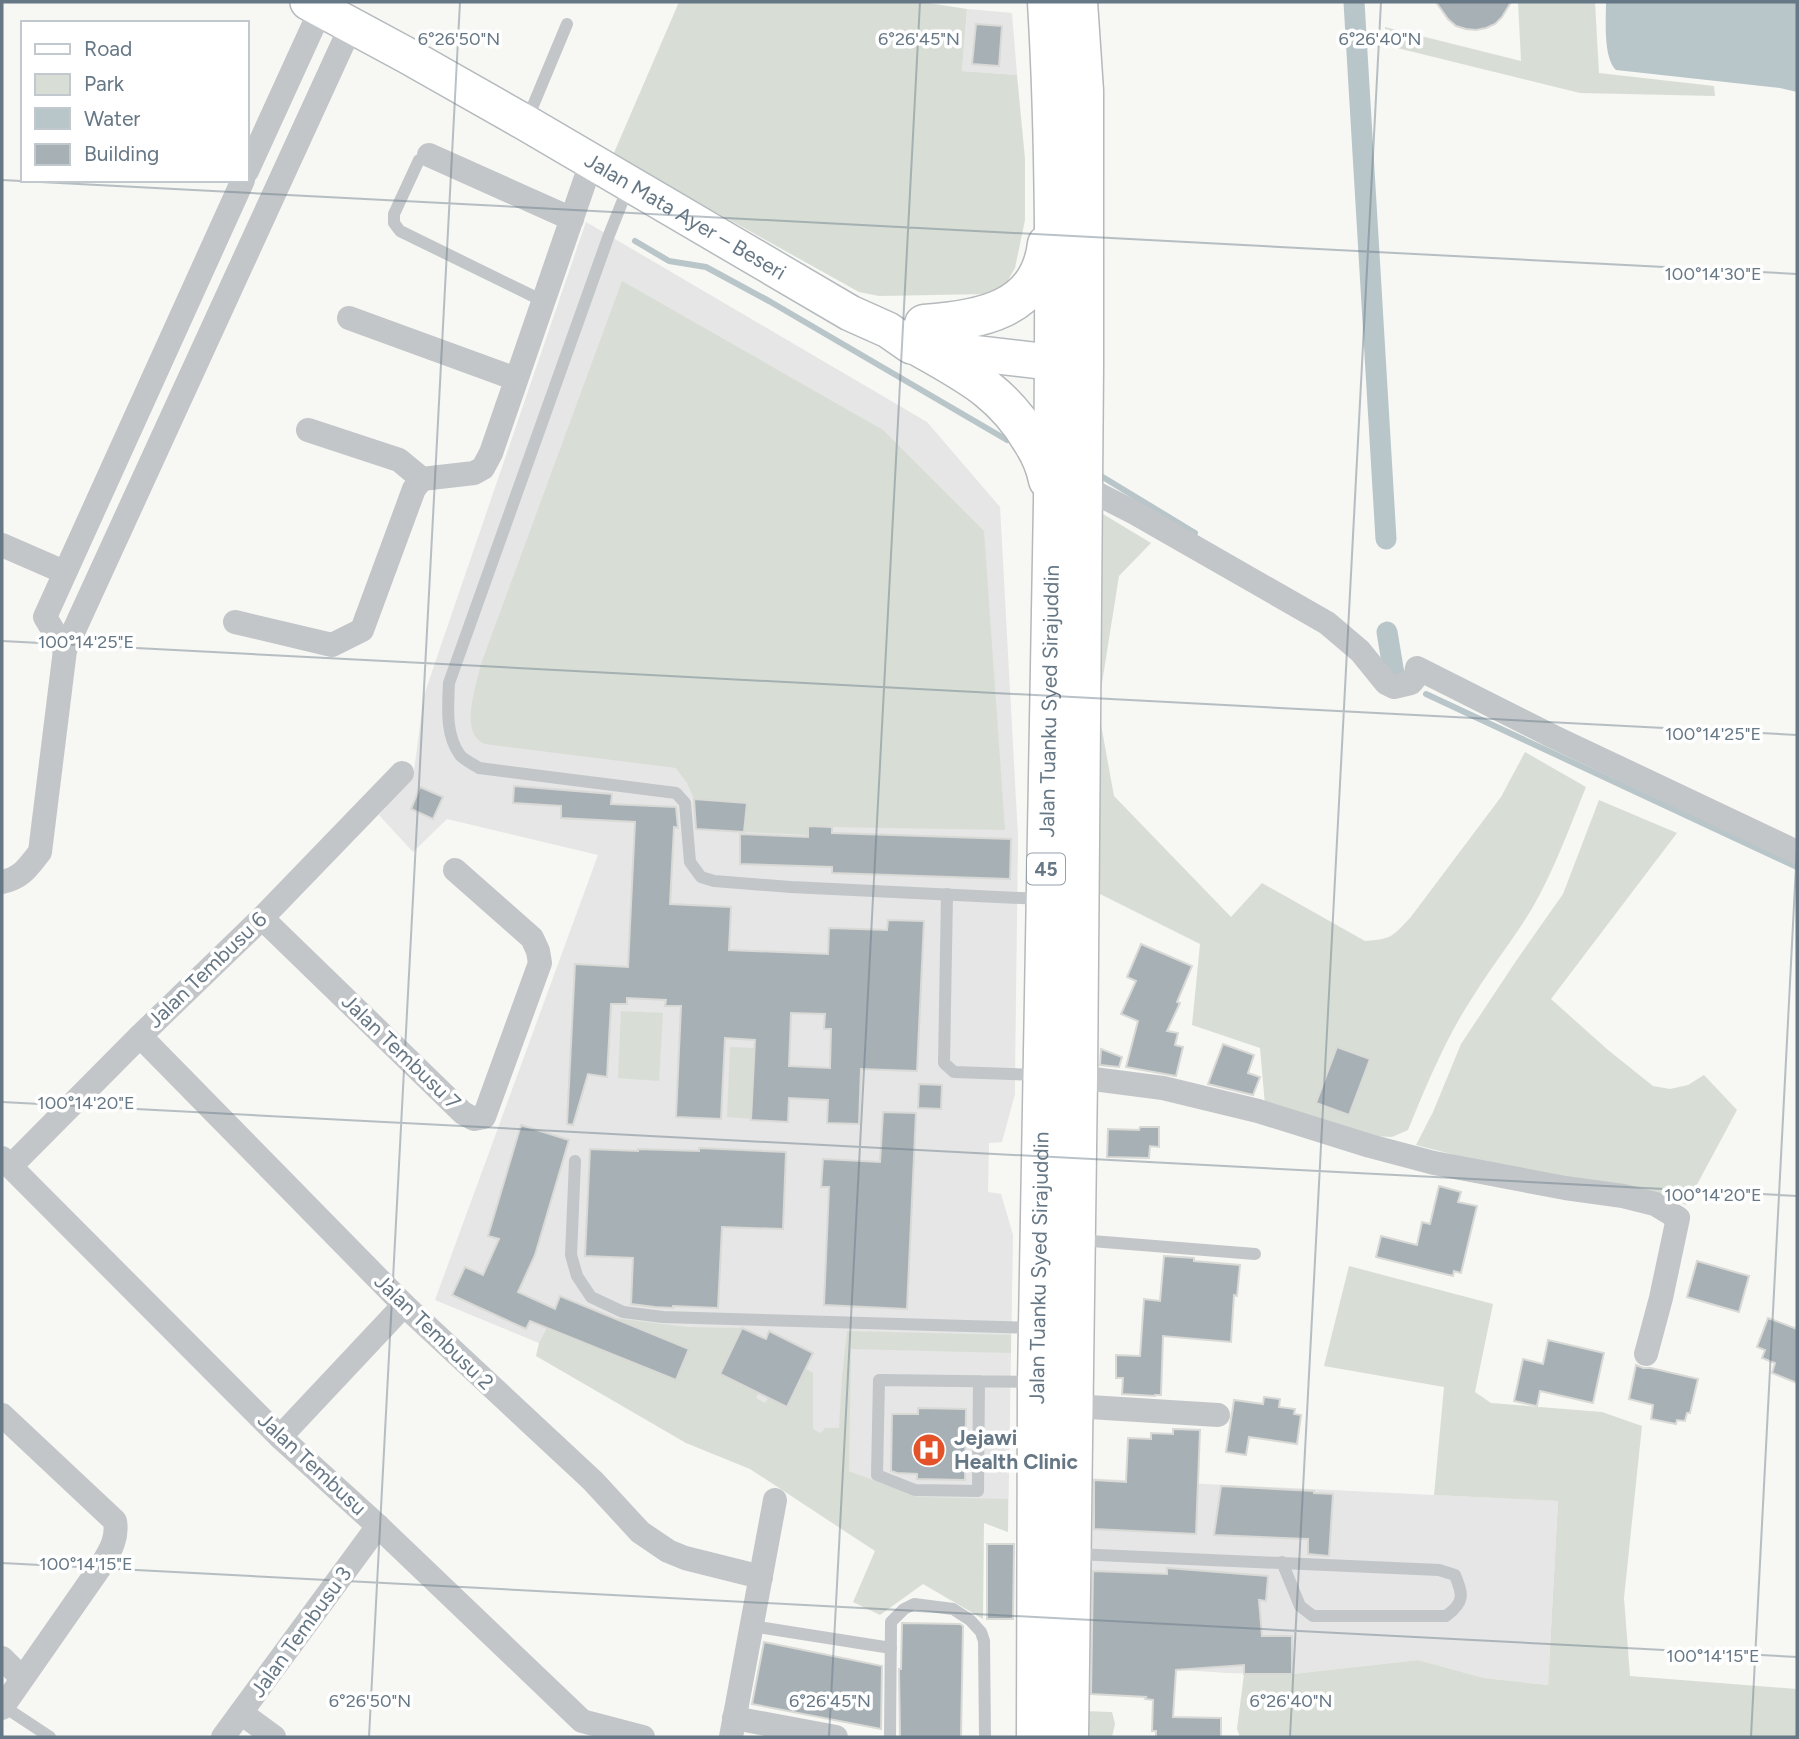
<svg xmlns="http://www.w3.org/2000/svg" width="1799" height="1739" viewBox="0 0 1799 1739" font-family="Figtree,sans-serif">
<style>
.built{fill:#e5e6e5}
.green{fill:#d8ded5}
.water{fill:#b8c5c9}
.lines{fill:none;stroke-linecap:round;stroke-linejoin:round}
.stream{stroke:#b8c5c9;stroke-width:6}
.canal{stroke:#b8c5c9;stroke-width:21}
.building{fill:#a7b0b5;stroke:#d9d9d6;stroke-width:2;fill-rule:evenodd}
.secondary-casing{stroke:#b4babe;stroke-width:38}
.trunk-casing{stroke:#b5b9bc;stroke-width:41}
.service{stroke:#c2c6c9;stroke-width:12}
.minor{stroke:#c2c6c9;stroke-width:24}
.secondary{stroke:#fff;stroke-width:35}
.trunk{stroke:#fff;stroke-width:38}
.ticks{fill:none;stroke:#667785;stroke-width:2;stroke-opacity:0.45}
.labels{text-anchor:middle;stroke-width:7;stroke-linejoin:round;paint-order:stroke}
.shield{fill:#fff;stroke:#94a0aa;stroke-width:2}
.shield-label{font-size:19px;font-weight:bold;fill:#667785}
.street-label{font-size:21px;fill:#667785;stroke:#fff}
.poi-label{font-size:21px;font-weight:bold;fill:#667785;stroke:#fff;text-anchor:start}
.ticks-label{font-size:18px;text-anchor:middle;fill:#667785;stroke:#fff;stroke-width:7;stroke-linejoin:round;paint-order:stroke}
</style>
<rect width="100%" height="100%" fill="#f7f7f4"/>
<g class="built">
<path d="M967 9 1012 13 1017 75 962 71Z"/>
<path d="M586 222 927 422 1000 507 1018 837 1015 1075V1094L1002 1142 989 1143 988 1192 1001 1194 1013 1235 1008 1532 849 1471 435 1300 598 855 447 819 413 852 379 815 414 771 424 695Z"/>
<path d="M1083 1478 1558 1501 1548 1685 1484 1678 1418 1660 1292 1674 1227 1673 1080 1663Z"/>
</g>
<g class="green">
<path d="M679 2H922L967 9 962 71 1017 75 1025 159V220L1015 268 1007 282 997 291 989 294 879 296 859 292 613 155Z"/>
<path d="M1518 2H1595L1599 73 1714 86 1715 96 1580 93 1385 45V27L1521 61Z"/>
<path d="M622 281 883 430 984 531 1005 830 832 827 808 835 744 832 746 803 694 799 687 783 676 768 492 745C488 744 484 744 481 742 460 728 477 684 481 664Z"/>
<path d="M1103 514 1151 543 1119 576 1098 708 1114 796 1231 917 1262 883 1365 941C1392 939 1392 937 1410 918L1501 797 1525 752 1586 787C1570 826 1555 868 1534 905 1516 936 1493 964 1474 995 1446 1037 1427 1084 1408 1130L1392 1137 1373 1136 1265 1105 1260 1048 1192 1025 1200 944 1096 892 1098 708Z"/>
<path d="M1599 800 1677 833 1551 999 1608 1050 1653 1086 1670 1089 1688 1085 1704 1075 1737 1110 1686 1205C1641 1182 1588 1181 1538 1173 1497 1167 1456 1155 1416 1145L1433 1112 1461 1044 1516 961 1563 894Z"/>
<path d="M621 1011 663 1013 659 1081 618 1078Z"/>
<path d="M730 1047 754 1048 751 1119 727 1117Z"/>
<path d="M1349 1266 1493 1304 1475 1392 1491 1403 1602 1412 1642 1426 1624 1598 1630 1676 1797 1689V1737H1240L1237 1729 1244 1674H1292L1418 1660 1484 1678 1548 1685 1558 1501 1434 1495 1444 1387 1324 1366Z"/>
<path d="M614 1318 687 1327 742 1328 720 1374 758 1393 756 1398 765 1403 768 1398 787 1407 806 1369 813 1373V1429L821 1433 825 1428H839L842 1377 847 1331 1011 1335V1353L851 1349 849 1471 919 1497 1008 1499V1532L984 1523 983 1619 923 1584 880 1615 853 1602 875 1551 750 1469 686 1443 536 1356 539 1343 547 1328 676 1380 689 1349Z"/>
<path d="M1084 1711 1112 1712 1115 1724 1112 1737H1083Z"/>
</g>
<path class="water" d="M1606 2H1797V92L1780 88 1616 70C1603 57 1606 20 1606 2Z"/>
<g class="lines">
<g class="stream">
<path d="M635 241 669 261 706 267 769 301 1007 440"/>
<path d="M1101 476 1195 533"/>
<path d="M1426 694 1797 867"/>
</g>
<g class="canal">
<path d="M1354 2 1386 539"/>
<path d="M1387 632 1394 674"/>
</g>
</g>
<g class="building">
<path d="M1436 2H1511L1502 17 1495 24 1486 28 1476 30 1466 29 1456 26 1448 19Z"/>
<path d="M976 24 1002 26 999 66 972 64Z"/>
<path d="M514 786 612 794 611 804 676 807 678 828 674 827 670 904 731 907 729 950 828 954 829 928 887 930 888 920 924 921 917 1071 861 1069 859 1124 827 1123 828 1100 789 1098 788 1122 751 1120 755 1040 725 1038 721 1119 676 1117 681 1006H665L666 1000 627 998V1004H611L607 1077 588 1074 573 1125 567 1124 575 964 628 967 635 822 561 818V806L513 803ZM791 1013 825 1014 824 1029H831L830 1068 789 1066Z"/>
<path d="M420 787 443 797 433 819 411 809Z"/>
<path d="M694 799 747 803 744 832 696 829Z"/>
<path d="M808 826 832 827V833L1011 839 1010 879 832 873V867L740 864V834L808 837Z"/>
<path d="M1141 944 1192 966 1177 1002 1180 1003 1167 1031 1178 1033 1175 1045 1183 1047 1176 1076 1126 1067 1138 1021 1121 1014 1136 981 1127 977Z"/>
<path d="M1223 1044 1254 1055 1248 1073 1260 1077 1253 1095 1208 1084Z"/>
<path d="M1337 1047 1370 1059 1349 1115 1316 1103Z"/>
<path d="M1101 1049 1122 1057 1119 1067 1100 1065Z"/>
<path d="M919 1084 942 1085 941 1109 918 1108Z"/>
<path d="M883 1112 916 1113 907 1309 824 1305 829 1187H821L823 1159 880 1162Z"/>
<path d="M521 1125 569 1140 535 1255 518 1292 555 1309 560 1296 689 1349 676 1380 530 1321 526 1329 452 1295 465 1267 483 1275 499 1239 488 1236Z"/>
<path d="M1140 1127H1159V1147L1150 1146 1149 1158 1107 1157 1108 1129 1139 1130Z"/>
<path d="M699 1148 786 1152 783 1229 722 1227 718 1308 673 1306V1308L655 1307 631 1304 633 1258 585 1256 590 1149 638 1151V1149L699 1151Z"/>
<path d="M1439 1186 1461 1192 1458 1202 1477 1206 1461 1273 1454 1271 1453 1276 1376 1257 1381 1236 1417 1245 1422 1222 1430 1224Z"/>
<path d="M1164 1256 1194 1258V1261L1240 1265 1237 1296 1234 1295 1231 1342 1163 1336 1161 1395H1155V1396L1122 1394 1123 1378H1116V1355L1140 1356 1144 1299 1160 1301Z"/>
<path d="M1697 1261 1749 1276 1739 1312 1687 1297Z"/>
<path d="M1768 1318 1797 1329V1383L1772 1373 1775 1363 1762 1358 1765 1350 1757 1347Z"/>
<path d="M742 1328 766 1339 769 1331 813 1353 787 1407 720 1374Z"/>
<path d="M1548 1340 1604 1353 1593 1403 1540 1391 1537 1406 1514 1401 1523 1359 1543 1364Z"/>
<path d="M1636 1365 1643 1368H1651L1698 1379 1690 1413H1687L1685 1421 1677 1420 1676 1424 1651 1419 1653 1405 1629 1399Z"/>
<path d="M1264 1397 1280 1399 1279 1407 1295 1409 1294 1414 1301 1415 1297 1444 1249 1437 1246 1455 1226 1452 1234 1400 1263 1404Z"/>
<path d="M918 1408 966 1409 965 1480 917 1479V1474L897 1473 891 1471 892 1414H918Z"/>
<path d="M1173 1429 1200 1430 1196 1534 1094 1529V1480L1126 1482 1128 1438 1151 1439V1433L1173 1434Z"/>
<path d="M1221 1486 1314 1491V1493L1333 1494 1329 1556 1308 1554V1539L1214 1535Z"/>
<path d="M987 1544H1014L1013 1619H987Z"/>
<path d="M1167 1568 1268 1576 1266 1601 1259 1600 1262 1636H1292V1674H1244V1665L1176 1670 1173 1717 1221 1718V1737H1156V1731H1152L1153 1700 1145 1699 1146 1697 1091 1694 1093 1571 1167 1574Z"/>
<path d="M902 1623 960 1624 963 1626 961 1737H900L899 1669H901Z"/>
<path d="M764 1642 882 1666 881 1729 752 1704Z"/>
</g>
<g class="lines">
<defs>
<g id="secondary">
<path id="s1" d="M308 2 408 56 526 123 850 313 888 330 911 346 1083 366"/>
</g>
<g id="trunk">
<path d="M924 324C979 320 1039 311 1047 244"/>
<path d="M921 348C968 375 1003 392 1031 440 1039 452 1045 465 1048 480"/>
<path id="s2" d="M1036 1737 1037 1382 1053 502C1054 335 1057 168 1047 2"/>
<path d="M1069 1737 1078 1077 1084 366V91L1078 2"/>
</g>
</defs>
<use href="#secondary" class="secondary-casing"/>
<use href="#trunk" class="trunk-casing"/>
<g class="service">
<path d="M527 120 567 24"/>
<path d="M429 155 419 160 394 214V223L400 231 543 301"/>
<path d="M629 185 609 235 449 683C448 706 445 735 460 755 464 760 473 764 479 768L676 793 685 803 690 862 701 877 714 881 791 887 1041 899"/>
<path d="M947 894 944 1063 954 1072 1039 1075"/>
<path d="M575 1161 571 1255 577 1276 591 1297 623 1312 663 1317 1033 1328"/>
<path d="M1079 1240 1255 1254"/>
<path d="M979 1381 978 1491 915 1490 877 1475 879 1380 1033 1382"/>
<path d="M1075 1554 1439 1570 1455 1575C1463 1595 1465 1602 1446 1616H1313L1300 1606 1282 1562"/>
<path d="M752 1626 891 1648"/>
<path d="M3 1706 50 1737"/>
<path d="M890 1737 891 1622 904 1609 914 1604 953 1609 970 1620 981 1632 984 1641 985 1737"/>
</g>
<g class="minor">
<path d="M429 155 572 219"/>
<path d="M247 171 321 9"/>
<path d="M349 318 516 379"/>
<path d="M308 430 399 460 422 479"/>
<path d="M1082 486 1135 513 1327 623 1360 651 1386 683 1394 687 1411 683 1415 678 1417 668 1554 737 1797 852"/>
<path d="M2 545 64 572"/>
<path d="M235 622 332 645 362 630 414 489 422 479 474 473 483 468 491 453 591 163"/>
<path d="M65 650 45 617 243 180"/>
<path d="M2 882C22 878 28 867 40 852L65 650 351 26"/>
<path d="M262 918 463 1113 474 1119 484 1117 540 963 538 951 532 938 455 870"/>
<path d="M140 1036 404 1305 593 1481 640 1532 668 1551 685 1558 761 1577"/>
<path d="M1078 1077 1163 1088 1258 1111 1370 1146 1434 1163 1565 1188 1623 1196 1655 1204 1678 1218 1661 1298 1646 1354"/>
<path d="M2 1158 280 1437 378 1526 582 1721 643 1737"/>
<path d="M11 1166 140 1036 262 918 402 773"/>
<path d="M1073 1406 1218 1415"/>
<path d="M2 1415 115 1521C118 1539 110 1551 101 1566L2 1708"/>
<path d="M280 1437 404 1305"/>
<path d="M2 1658 22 1678"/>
<path d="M241 1713 274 1737"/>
<path d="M734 1718 836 1737"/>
<path d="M223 1737 378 1526"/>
<path d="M731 1737 775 1500"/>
</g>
<use href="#secondary" class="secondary"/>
<use href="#trunk" class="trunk"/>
</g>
<path class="ticks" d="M2 180 1797 274M2 641 1797 735M2 1102 1797 1196M2 1563 1797 1657M369 1737 460 2M829 1737 920 2M1290 1737 1381 2M1751 1737 1797 847"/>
<defs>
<symbol id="hospital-disc" viewBox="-11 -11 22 22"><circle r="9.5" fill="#e35228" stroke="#fff"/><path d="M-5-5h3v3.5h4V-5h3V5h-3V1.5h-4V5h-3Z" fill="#fff"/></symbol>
</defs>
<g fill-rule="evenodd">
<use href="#hospital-disc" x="910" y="1431" width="38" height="38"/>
</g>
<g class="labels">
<rect class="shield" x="1027" y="853.5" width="38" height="31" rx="5"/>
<g class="shield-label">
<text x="1046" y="876">45</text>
</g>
<g class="street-label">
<text dy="7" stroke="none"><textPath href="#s1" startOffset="434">Jalan Mata Ayer – Beseri</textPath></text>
<text dy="7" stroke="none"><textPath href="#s2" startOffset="1036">Jalan Tuanku Syed Sirajuddin</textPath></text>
<text transform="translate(207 970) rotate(-44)" y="7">Jalan Tembusu 6</text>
<text transform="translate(401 1052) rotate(44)" y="7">Jalan Tembusu 7</text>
<text dy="7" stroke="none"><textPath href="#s2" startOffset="469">Jalan Tuanku Syed Sirajuddin</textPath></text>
<text transform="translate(434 1332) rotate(44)" y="7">Jalan Tembusu 2</text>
<text transform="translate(312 1464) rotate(43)" y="7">Jalan Tembusu</text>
<text transform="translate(301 1632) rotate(-54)" y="7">Jalan Tembusu 3</text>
</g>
<g class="poi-label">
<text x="954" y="1445">Jejawi<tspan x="954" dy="24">Health Clinic</tspan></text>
</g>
</g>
<g class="ticks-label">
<text x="459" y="45">6°26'50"N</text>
<text x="919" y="45">6°26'45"N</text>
<text x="1380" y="45">6°26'40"N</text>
<text x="1713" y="280">100°14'30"E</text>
<text x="86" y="648">100°14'25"E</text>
<text x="1713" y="740">100°14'25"E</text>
<text x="86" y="1109">100°14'20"E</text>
<text x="1713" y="1201">100°14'20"E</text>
<text x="86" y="1570">100°14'15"E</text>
<text x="1713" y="1662">100°14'15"E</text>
<text x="370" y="1707">6°26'50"N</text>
<text x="830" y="1707">6°26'45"N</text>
<text x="1291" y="1707">6°26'40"N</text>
</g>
<rect width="1799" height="1739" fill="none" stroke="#667785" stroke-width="7"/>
<rect x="21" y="21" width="228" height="161" fill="#ffffff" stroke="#c2c9ce" stroke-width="2"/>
<rect x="35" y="44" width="35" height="10" fill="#ffffff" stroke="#c2c9ce" stroke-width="2"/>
<text x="84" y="56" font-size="21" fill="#667785">Road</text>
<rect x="35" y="74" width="35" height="21" fill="#d8ded5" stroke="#c2c9ce" stroke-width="2"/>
<text x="84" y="91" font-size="21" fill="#667785">Park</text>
<rect x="35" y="108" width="35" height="21" fill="#b8c5c9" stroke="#c2c9ce" stroke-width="2"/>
<text x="84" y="126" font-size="21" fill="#667785">Water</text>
<rect x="35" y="144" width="35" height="21" fill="#a7b0b5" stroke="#c2c9ce" stroke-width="2"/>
<text x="84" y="161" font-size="21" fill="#667785">Building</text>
</svg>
